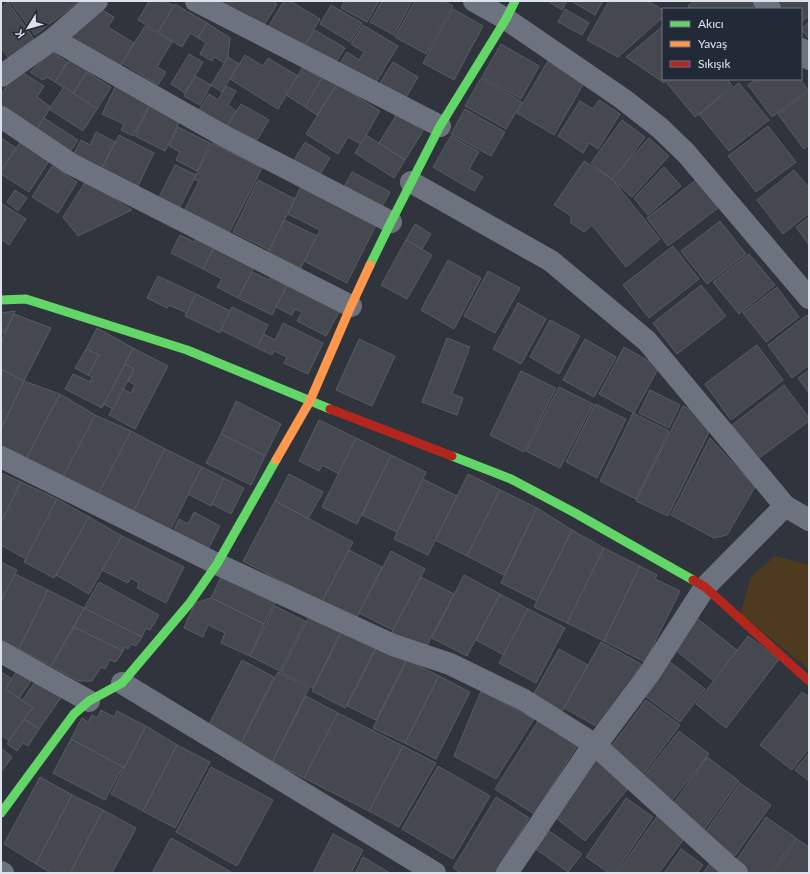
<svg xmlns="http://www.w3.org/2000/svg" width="810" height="874" viewBox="0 0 810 874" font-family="Lato,sans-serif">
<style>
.green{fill:#4d3a1f}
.building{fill:#45494f;stroke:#575b62}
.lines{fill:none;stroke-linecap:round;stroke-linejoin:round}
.street{stroke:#6c737f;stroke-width:22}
.fast{stroke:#63d668;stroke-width:9}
.slow{stroke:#ff974d;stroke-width:9}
.jam{stroke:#b3261e;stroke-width:9}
</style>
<rect width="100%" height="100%" fill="#30353d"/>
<path class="green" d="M775 556 809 565V669L740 614 751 577Z"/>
<g class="building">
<path d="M10 1H80L35 35Z"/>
<path d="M149 1H165L174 6 158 32 138 20Z"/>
<path d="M220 1H273L277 4 263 27Z"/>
<path d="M284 1H290L320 19 301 51 266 30Z"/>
<path d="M345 1H379L367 22 341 8Z"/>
<path d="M382 1H412L394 35 370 22Z"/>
<path d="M415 1H443L453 6 426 54 395 37Z"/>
<path d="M548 1H567L562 10Z"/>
<path d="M573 1H603L595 15 573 2Z"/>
<path d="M609 1H648L663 10V17L618 57 587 40Z"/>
<path d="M694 1H752L755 5 750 9H690L688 6Z"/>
<path d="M770 1H809V16L801 22V9H776Z"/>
<path d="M8 2 36 42 10 60 1 47V8Z"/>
<path d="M175 4 207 23 198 38 190 33 182 47 158 32Z"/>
<path d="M331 5 362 23 350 42 320 24Z"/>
<path d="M99 8 114 17 108 27 134 43 119 69 68 38Z"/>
<path d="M453 9 483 26 454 80 423 63Z"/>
<path d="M565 9 589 23 582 35 558 22Z"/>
<path d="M809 22V39L801 29Z"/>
<path d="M207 23 230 38 228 57 225 63 214 57 212 61 200 54 206 43 198 38Z"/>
<path d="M363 25 398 46 373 87 338 66 347 52 359 60 364 52 351 44Z"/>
<path d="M145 26 172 42 157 67 166 72 158 85 122 63Z"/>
<path d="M663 26V79H669L664 83 626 57Z"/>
<path d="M315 30 345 48 335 64 305 46Z"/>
<path d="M501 44 539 66 521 99 482 77Z"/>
<path d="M52 52 67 62 55 82 47 77 43 80 30 72Z"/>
<path d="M189 54 203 62 185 93 171 84Z"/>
<path d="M245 55 263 66 268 58 298 76 278 109 230 79Z"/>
<path d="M72 56 89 68 73 94 55 82Z"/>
<path d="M228 57 239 64 222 92 211 85Z"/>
<path d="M548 61 584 83 554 135 517 113Z"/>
<path d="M393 62 418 77 403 103 377 88Z"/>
<path d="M303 67 322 79 305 107 286 95Z"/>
<path d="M17 69 44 86 37 97 51 107 34 133 1 112V95Z"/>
<path d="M87 72 111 87 97 109 73 94Z"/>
<path d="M195 76 211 85 200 105 184 96Z"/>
<path d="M323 76 337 84 317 115 305 107Z"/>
<path d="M481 78 522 102 506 129 465 106Z"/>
<path d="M671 79H727L732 86 695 117 667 83Z"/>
<path d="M756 79H800L808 90 772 117 748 85Z"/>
<path d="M118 81 150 104 133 136 121 130 124 124 102 114Z"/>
<path d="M739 83 769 120 729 151 699 114Z"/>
<path d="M337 84 380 111 361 144 348 137 338 154 306 134Z"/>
<path d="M226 86 236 91 228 105 236 111 225 130 197 113 209 94 218 100Z"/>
<path d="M64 87 97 109 83 131 49 109Z"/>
<path d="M809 91V145L804 149 778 114Z"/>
<path d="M599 100 620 114 598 149 589 143 583 153 558 136 580 101 593 109Z"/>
<path d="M241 104 269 120 254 145 226 128Z"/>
<path d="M150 105 180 121 165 151 135 136Z"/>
<path d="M465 109 505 132 491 156 451 134Z"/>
<path d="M397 114 423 131 405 160 379 143Z"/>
<path d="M44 118 78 140 68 155 34 133Z"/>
<path d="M622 120 645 137 613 180 591 163Z"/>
<path d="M768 126 796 162 756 192 728 156Z"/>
<path d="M178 127 210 143 197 171 176 160 180 152 169 146Z"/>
<path d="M96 132 115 142 102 168 71 159 81 140 90 145Z"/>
<path d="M119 135 154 153 138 186 102 168Z"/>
<path d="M366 135 405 160 394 178 355 153Z"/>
<path d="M24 136 53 155 29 192 1 174V171Z"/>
<path d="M451 136 479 152 469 169 483 177 474 191 433 167Z"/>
<path d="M1 138 16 148 1 171Z"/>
<path d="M649 138 669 156 632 197 612 179Z"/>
<path d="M305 142 330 158 316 181 291 165Z"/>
<path d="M212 143 262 168 226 239 181 217 199 181 194 179Z"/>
<path d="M584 161 612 179 660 239 626 267 592 225 584 232 571 223V216L554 205Z"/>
<path d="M175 165 196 175 179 209 158 199Z"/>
<path d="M52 166 77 182 58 213 32 197Z"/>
<path d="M664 167 681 186 648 215 634 198Z"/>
<path d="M794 170 809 188V213L783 234 757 200Z"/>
<path d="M352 172 390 192 381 209 343 189Z"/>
<path d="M258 180 295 199 269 250 233 232Z"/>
<path d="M696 180 718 208 668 246 647 218Z"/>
<path d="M86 181 132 210 78 236 63 217Z"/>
<path d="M302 184 378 221 347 283 304 261 320 230 288 214Z"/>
<path d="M15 190 27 198 18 211 7 202Z"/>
<path d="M1 203 26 219 9 245 1 239Z"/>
<path d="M809 217V245L796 227Z"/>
<path d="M284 220 317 236 297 275 265 259Z"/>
<path d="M720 221 746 254 707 284 681 251Z"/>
<path d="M415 224 431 234 422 249 406 240Z"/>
<path d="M180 235 194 242 197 236 215 245 203 269 171 253Z"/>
<path d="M406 240 432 255 407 299 381 285Z"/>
<path d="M216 244 256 264 238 298 217 287 222 279 203 269Z"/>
<path d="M673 246 699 279 649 318 623 285Z"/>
<path d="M749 254 775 285 739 314 713 282Z"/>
<path d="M448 260 481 278 454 329 421 310Z"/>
<path d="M488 271 520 288 495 333 464 316Z"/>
<path d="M252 272 269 280 272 274 288 283 272 315 238 298Z"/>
<path d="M158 276 196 294 187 313 169 305 167 308 147 298Z"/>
<path d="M291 278 343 305 326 336 297 321 302 312 295 309 292 315 276 307Z"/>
<path d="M701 285 726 316 677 354 653 323Z"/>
<path d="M777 287 799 317 766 342 743 313Z"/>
<path d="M196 294 230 311 220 333 185 316Z"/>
<path d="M518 303 546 319 521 364 493 349Z"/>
<path d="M232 307 268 325 257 348 221 330Z"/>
<path d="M15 311 4 333H1V313Z"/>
<path d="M14 314 51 328 24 381 1 369V342Z"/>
<path d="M807 315 809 317V365L792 378 768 345Z"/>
<path d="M550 320 580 336 559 374 530 357Z"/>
<path d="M283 323 323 343 308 374 284 363 287 357 274 351 272 355 257 348 264 334 275 340Z"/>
<path d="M97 328 133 348 102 408 65 389 73 374 90 382 92 377 88 375 99 355 86 349Z"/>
<path d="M447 338 470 347 452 394 463 398 457 415 422 402Z"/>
<path d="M359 339 395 356 372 406 336 390Z"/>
<path d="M585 339 616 357 594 397 563 380Z"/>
<path d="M757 345 783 380 731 420 705 384Z"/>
<path d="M624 347 659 367 634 413 599 394Z"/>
<path d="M133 348 168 366 135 429 109 415 123 389 131 393 135 385 128 381 134 369 125 364Z"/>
<path d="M86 349 99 355 88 375 75 368Z"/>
<path d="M125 364 134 369 113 409 104 404Z"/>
<path d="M1 369 24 381 1 429Z"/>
<path d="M809 370V393L798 378Z"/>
<path d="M521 371 556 388 524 452 490 435Z"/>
<path d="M24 381 60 394 26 459 1 447V429Z"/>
<path d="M784 385 809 418V421L758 459 732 425Z"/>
<path d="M559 387 593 404 560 468 526 451Z"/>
<path d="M650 390 680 405 669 428 639 413Z"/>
<path d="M60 394 95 415 63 477 26 459Z"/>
<path d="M236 401 281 424 265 456 221 434Z"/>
<path d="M595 404 626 419 597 478 566 462Z"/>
<path d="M683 406 707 418 711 428 668 516 636 501Z"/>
<path d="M633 413 669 431 636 499 600 481Z"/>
<path d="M95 415 131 431 98 495 63 477Z"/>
<path d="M319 420 356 438 339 474 322 465 319 471 299 461Z"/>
<path d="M131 431 165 449 133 512 98 495Z"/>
<path d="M221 434 265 456 251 485 206 463Z"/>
<path d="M356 438 391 455 357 524 322 507Z"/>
<path d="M710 438 755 487 727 535 714 538 671 515Z"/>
<path d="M165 449 202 467 170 531 133 512Z"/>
<path d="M391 455 426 472 397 532 362 515Z"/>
<path d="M202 467 224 478 211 506 188 494Z"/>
<path d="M1 473 21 482 1 522Z"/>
<path d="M289 474 323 492 308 519 275 501Z"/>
<path d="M468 474 500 490 467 556 435 540Z"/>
<path d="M224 478 244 488 231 514 212 504Z"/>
<path d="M423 479 457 496 428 555 394 539Z"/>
<path d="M21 482 57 499 26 559 1 545V522Z"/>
<path d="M500 490 537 508 504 575 467 556Z"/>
<path d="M57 499 89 517 54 578 24 562Z"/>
<path d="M275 501 353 542 322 602 243 561Z"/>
<path d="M537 508 572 530 537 601 501 583Z"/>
<path d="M194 512 220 526 204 557 169 540 179 519 188 524Z"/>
<path d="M89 517 122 536 89 594 56 575Z"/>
<path d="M572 530 604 548 567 623 534 607Z"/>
<path d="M122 536 184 567 166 603 137 588 139 583 131 578 128 583 102 570Z"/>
<path d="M604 548 640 566 604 641 567 623Z"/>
<path d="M349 550 382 567 354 623 320 605Z"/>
<path d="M391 551 425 569 393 630 359 613Z"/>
<path d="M1 562 17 570 1 601Z"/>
<path d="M640 566 657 575 655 579 680 591 645 662 604 641Z"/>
<path d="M15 574 48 590 19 649 1 640V601Z"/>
<path d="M222 575 276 601 264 624 211 598Z"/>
<path d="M464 575 500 594 467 656 432 638Z"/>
<path d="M421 577 454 594 424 651 391 634Z"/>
<path d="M99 582 159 615 150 630 146 628 142 637 84 608Z"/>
<path d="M48 590 84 608 51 666 19 649Z"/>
<path d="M500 594 528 609 504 655 476 640Z"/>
<path d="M211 598 264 624 250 656 221 643 225 633 208 625 203 637 184 628 195 603Z"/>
<path d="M275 606 305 621 280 671 250 656Z"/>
<path d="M84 608 142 637 136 646 131 644 128 649 125 647 123 651 74 627Z"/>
<path d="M528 609 565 628 536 683 499 663Z"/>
<path d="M310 614 342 629 313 688 281 672Z"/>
<path d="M698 619 738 651 714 681 674 649Z"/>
<path d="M74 627 123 651 116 662 110 660 105 669 101 667 92 681H78L51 666Z"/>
<path d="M344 628 377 645 345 708 312 691Z"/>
<path d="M748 636 779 659 726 728 696 704Z"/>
<path d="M601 642 641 664 605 731 564 708Z"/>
<path d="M378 645 407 659 376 720 347 706Z"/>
<path d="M559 649 588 665 561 713 532 697Z"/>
<path d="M242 660 274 677 240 745 207 728Z"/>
<path d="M407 660 439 676 405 743 373 728Z"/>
<path d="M669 661 705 689 680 722 644 695Z"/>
<path d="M17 671 31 681 19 698 5 689Z"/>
<path d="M1 672 12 679 5 689 33 707 9 741 1 735Z"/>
<path d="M278 672 309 688 272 762 240 745Z"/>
<path d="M439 676 470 692 436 759 405 743Z"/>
<path d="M37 679 62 696 39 729 24 719 33 707 22 701Z"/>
<path d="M481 691 534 719 496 779 454 756Z"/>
<path d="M802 692 809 697V748L792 770 760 745Z"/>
<path d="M306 696 338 713 304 778 272 762Z"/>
<path d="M646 700 680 725 641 777 607 752Z"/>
<path d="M101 710 114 717 117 711 146 726 124 768 71 739 82 718 88 722 92 715 97 718Z"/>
<path d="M338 713 403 746 369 811 304 778Z"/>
<path d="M542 715 581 740 534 814 495 789Z"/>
<path d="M24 719 39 729 28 746 23 743 17 751 7 744Z"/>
<path d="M146 726 177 745 143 811 111 794Z"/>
<path d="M679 731 709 754 670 803 641 780Z"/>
<path d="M71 739 123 767 105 800 53 773Z"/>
<path d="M177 745 210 762 175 828 143 811Z"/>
<path d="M403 746 436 763 399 827 369 811Z"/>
<path d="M1 748 12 757 1 772Z"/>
<path d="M809 753V781L795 770Z"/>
<path d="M596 757 630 786 585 841 556 818Z"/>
<path d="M707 757 739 781 703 831 671 807Z"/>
<path d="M438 766 490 796 453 859 402 829Z"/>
<path d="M211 767 273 800 237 866 176 832Z"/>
<path d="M40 777 72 795 36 864 4 844Z"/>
<path d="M740 783 771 805 735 856 704 834Z"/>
<path d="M72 795 103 810 70 873H51L36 864Z"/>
<path d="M496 797 529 818 495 873H461L453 868Z"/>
<path d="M626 798 653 817 615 873H609L586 857Z"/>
<path d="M103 810 136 828 112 873H70Z"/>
<path d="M658 815 686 836 659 873H617Z"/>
<path d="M766 817 796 838 771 873H744L733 865Z"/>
<path d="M549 831 582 854 568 872 536 849Z"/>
<path d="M333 834 363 850 351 873H313Z"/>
<path d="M171 838 231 872 230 873H152Z"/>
<path d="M797 839 809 847V873H773Z"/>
<path d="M681 849 703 865 697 873H664Z"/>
<path d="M363 857 390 873H355Z"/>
<path d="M713 859 733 873H703Z"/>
</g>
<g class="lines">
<g class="street">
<path d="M196 1 440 126"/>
<path d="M474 1 506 19 623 99 660 128 686 153 809 298"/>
<path d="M764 1 770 9"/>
<path d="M53 39 224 136 391 222"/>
<path d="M801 49 809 59"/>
<path d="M1 76 53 39 97 1"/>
<path d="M1 117 71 164 351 306"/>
<path d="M411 182 551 261 647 341 785 506 809 520"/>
<path d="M1 457 217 564 393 645 450 664 524 700 594 744 726 864 737 873"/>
<path d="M1 652 89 701"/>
<path d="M122 683 435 873"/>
<path d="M1 872 3 873"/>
<path d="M507 873 594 744 599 741 649 674 705 587 785 506"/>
</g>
<g class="fast">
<path d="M370 265 391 222 440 126 506 19 515 1"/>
<path d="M1 300 26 299 187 350 330 409"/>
<path d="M452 456 511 479 575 513 693 580"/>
<path d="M1 813 74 714 89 701 122 683 189 604 217 564 276 460"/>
</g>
<path class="slow" d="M276 460 310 401 351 306 370 265"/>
<g class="jam">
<path d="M330 409 452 456"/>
<path d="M693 580 705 587 809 681"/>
</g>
</g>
<rect width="810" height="874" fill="none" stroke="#dde3ec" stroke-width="4"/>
<rect x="662" y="8" width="140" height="72" fill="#222a38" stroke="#6d7480"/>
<rect x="670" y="21" width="20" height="6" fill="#63d668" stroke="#6d7480"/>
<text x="698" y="28" font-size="12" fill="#dde3ec">Akıcı</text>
<rect x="670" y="41" width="20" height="6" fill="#ff974d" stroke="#6d7480"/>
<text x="698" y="48" font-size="12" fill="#dde3ec">Yavaş</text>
<rect x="670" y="61" width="20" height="6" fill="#b3261e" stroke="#6d7480"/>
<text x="698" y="68" font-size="12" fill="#dde3ec">Sıkışık</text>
<g transform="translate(28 28) rotate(233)" stroke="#222a38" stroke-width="3" paint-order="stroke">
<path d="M0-3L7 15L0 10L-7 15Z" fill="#dde3ec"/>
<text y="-6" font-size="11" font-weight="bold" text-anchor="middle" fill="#dde3ec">K</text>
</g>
</svg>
